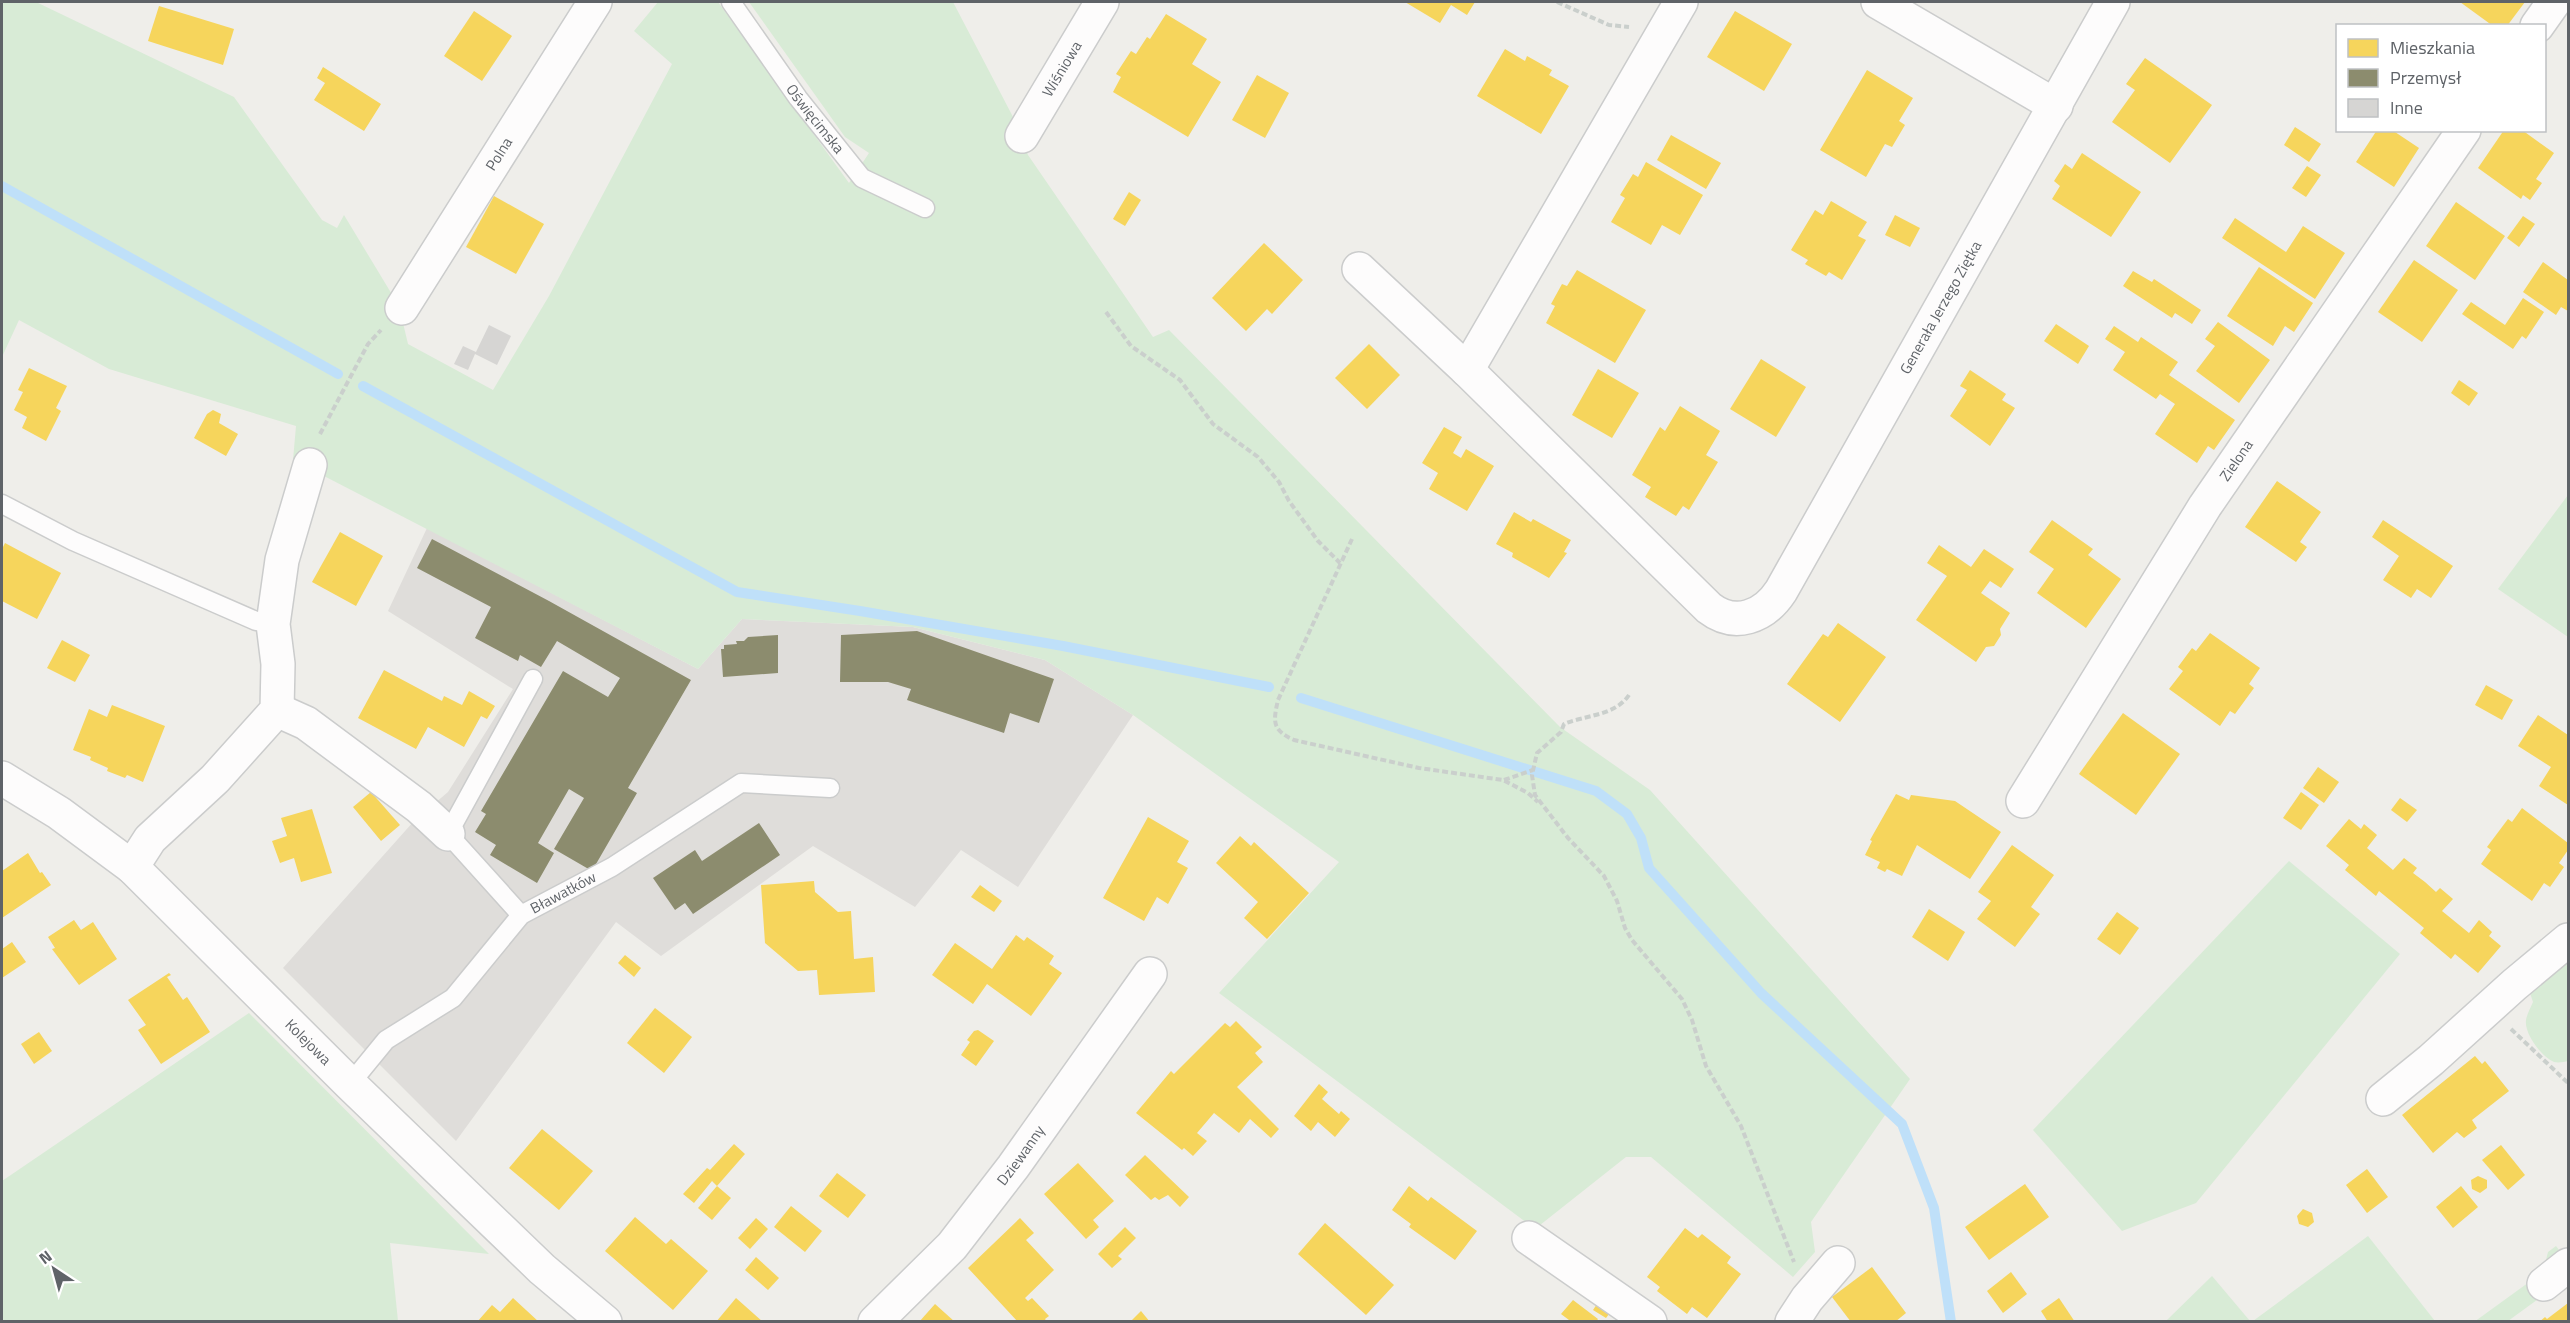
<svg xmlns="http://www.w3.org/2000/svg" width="2570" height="1323" viewBox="0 0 2570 1323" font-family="'Titillium Web',sans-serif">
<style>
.industrial{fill:#dfddda}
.green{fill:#d8ebd6}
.homes{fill:#f6d55c}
.industry{fill:#8c8c6e}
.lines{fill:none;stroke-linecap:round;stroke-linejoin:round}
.stream{stroke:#bfe0f9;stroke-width:10}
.building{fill:#d6d5d3}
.lane-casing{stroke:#cbcccc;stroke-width:21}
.street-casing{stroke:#cbcccc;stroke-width:36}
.path{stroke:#cacfcc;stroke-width:4;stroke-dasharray:6 3;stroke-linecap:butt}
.lane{stroke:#fdfcfc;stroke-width:18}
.street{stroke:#fdfcfc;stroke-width:33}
.labels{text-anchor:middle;stroke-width:6;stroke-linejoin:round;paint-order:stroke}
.street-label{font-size:15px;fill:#5f6368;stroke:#fff}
</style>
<rect width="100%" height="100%" fill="#efeeea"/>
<path class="industrial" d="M427 528 698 669 742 619 913 627 1045 660 1133 715 1018 887 961 850 915 907 813 846 661 956 616 922 456 1141 283 968 414 821 448 792 513 689 388 611Z"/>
<g class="green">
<path d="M2 2H36L234 97 322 220 337 228 344 215 399 306 408 344 493 390 549 296 672 64 634 31 658 2H718L849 183 869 153 845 137 749 2H953L1012 115 1028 155 1153 337 1169 330 1560 727 1650 790 1910 1079 1811 1222 1815 1252 1793 1277 1651 1157H1626L1535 1229 1219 993 1339 862 1133 715 1045 660 913 627 742 619 698 669 293 460 296 426 109 369 19 320 2 357Z"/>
<path d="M2568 495V637L2498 589Z"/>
<path d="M2289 861 2400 954 2196 1203 2122 1231 2033 1130Z"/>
<path d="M2568 955V1061C2564 1062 2559 1063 2554 1062 2542 1057 2524 1034 2526 1020 2527 1014 2531 1007 2533 1002L2529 990Z"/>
<path d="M249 1013 489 1254 390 1243 398 1321H2V1181Z"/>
<path d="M2368 1236 2435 1321H2253Z"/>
<path d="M2556 1246 2559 1250 2548 1266 2541 1297 2508 1321 2474 1322 2543 1272 2548 1252Z"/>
<path d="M2212 1276 2250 1321H2166Z"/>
</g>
<g class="homes">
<path d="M1405 2H1475L1467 15 1451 5 1440 23Z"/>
<path d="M2460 2H2525L2507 26H2493Z"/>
<path d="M159 6 234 29 223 65 148 41Z"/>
<path d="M474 11 512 36 482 81 444 56Z"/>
<path d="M1735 11 1792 44 1764 91 1707 57Z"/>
<path d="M1166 14 1207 39 1192 64 1221 82 1188 137 1113 92 1121 77 1116 74 1131 51 1136 54 1147 37 1150 39Z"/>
<path d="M1505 49 1525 61 1527 56 1552 70 1549 75 1569 86 1541 134 1477 96Z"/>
<path d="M2145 58 2212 105 2170 163 2112 122 2135 90 2126 84Z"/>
<path d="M323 67 381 104 364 131 314 100 325 83 317 78Z"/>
<path d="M1867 70 1913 98 1899 121 1905 125 1892 147 1885 144 1866 177 1820 150Z"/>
<path d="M1257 75 1289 93 1265 138 1232 120Z"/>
<path d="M2295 127 2321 144 2309 162 2284 145Z"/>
<path d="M2377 130H2392L2419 148 2394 187 2356 162Z"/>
<path d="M2504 130H2522L2554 153 2536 179 2542 183 2530 200 2523 195 2521 199 2478 168Z"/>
<path d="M1671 135 1721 163 1706 189 1657 160Z"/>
<path d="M2082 153 2141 192 2111 237 2052 199 2060 186 2054 181 2065 164 2072 169Z"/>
<path d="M1646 162 1703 195 1680 235 1662 225 1651 245 1611 222 1625 198 1620 195 1633 174 1638 177Z"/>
<path d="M2307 166 2321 175 2306 197 2292 188Z"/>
<path d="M1129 192 1141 200 1125 226 1113 219Z"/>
<path d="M494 196 544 224 516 274 466 247Z"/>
<path d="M1831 201 1867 222 1858 236 1866 240 1842 280 1829 272 1826 276 1805 264 1808 260 1791 250 1815 210 1823 215Z"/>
<path d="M2456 202 2505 236 2475 280 2426 246Z"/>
<path d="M1895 215 1920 228 1910 247 1885 235Z"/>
<path d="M2523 216 2535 224 2519 247 2507 238Z"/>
<path d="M2235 218 2286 252 2303 226 2345 253 2315 299 2222 238Z"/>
<path d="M1264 243 1303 280 1272 314 1267 309 1246 331 1212 298Z"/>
<path d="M2414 260 2458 290 2422 342 2378 312Z"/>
<path d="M2543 262 2568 280V311L2561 307 2556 315 2523 292Z"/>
<path d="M2259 267 2313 303 2294 332 2285 326 2273 346 2227 316Z"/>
<path d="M1577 270 1646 310 1615 363 1546 323 1555 306 1551 304 1562 284 1567 286Z"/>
<path d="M2133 271 2152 282 2154 279 2201 310 2192 324 2175 313 2172 318 2123 286Z"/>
<path d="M2523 298 2544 312 2526 339 2522 336 2513 349 2462 314 2471 302 2505 325Z"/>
<path d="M2218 322 2270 360 2239 403 2196 371 2215 346 2205 339Z"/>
<path d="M2056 324 2089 346 2078 364 2044 341Z"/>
<path d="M2114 326 2138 342 2141 337 2178 362 2169 375 2235 420 2214 450 2208 446 2197 463 2155 434 2175 404 2160 394 2156 399 2113 370 2125 352 2105 339Z"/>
<path d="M1369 344 1400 375 1367 409 1335 378Z"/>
<path d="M1761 359 1806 387 1776 437 1730 409Z"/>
<path d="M29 368 67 386 56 408 61 411 46 441 22 428 27 417 14 410 23 392 18 390Z"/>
<path d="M1598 369 1639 393 1612 438 1572 415Z"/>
<path d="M1970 370 2006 394 2002 400 2015 408 1990 446 1950 416 1967 390 1960 386Z"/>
<path d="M2459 380 2478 393 2469 406 2451 393Z"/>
<path d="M1680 406 1720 431 1706 455 1718 462 1689 510 1683 506 1676 516 1645 497 1651 487 1632 475 1660 427 1665 431Z"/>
<path d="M213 410 221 414 219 423 238 434 226 456 194 438 207 414Z"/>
<path d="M1444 427 1462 437 1453 453 1461 458 1466 449 1494 466 1467 511 1429 489 1438 473 1422 463Z"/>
<path d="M2277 481 2321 512 2300 542 2307 547 2296 562 2245 527Z"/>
<path d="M1514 512 1531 522 1533 519 1571 540 1564 552 1567 553 1549 578 1512 557 1513 553 1496 544Z"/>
<path d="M2052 520 2093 549 2088 555 2121 579 2086 628 2037 593 2054 569 2029 552Z"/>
<path d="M2383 520 2453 566 2431 598 2417 589 2411 598 2383 580 2399 556 2372 537Z"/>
<path d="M340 532 383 556 356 606 312 582Z"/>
<path d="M5 543 61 573 37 619 2 601V549Z"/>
<path d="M1939 545 1971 567 1984 549 2014 569 2001 588 1990 581 1981 593 2010 613 2000 629 2001 635 1994 646 1986 647 1976 662 1916 620 1947 576 1927 563Z"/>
<path d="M1838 623 1886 657 1840 722 1787 684 1823 634 1828 637Z"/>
<path d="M2210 633 2260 668 2249 684 2254 688 2235 714 2230 711 2220 726 2169 689 2183 671 2178 667 2192 648 2196 651Z"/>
<path d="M62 640 90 655 75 682 47 668Z"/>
<path d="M384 670 442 701 444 696 462 705 469 691 495 706 487 719 481 716 464 747 428 727 416 749 358 718Z"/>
<path d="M2486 685 2513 700 2502 720 2475 705Z"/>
<path d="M112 705 165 726 143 782 127 775 125 778 107 771 108 768 90 760 91 757 73 750 89 709 107 717Z"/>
<path d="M2123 713 2180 754 2136 815 2079 774Z"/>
<path d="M2538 715 2568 735V805L2539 786 2551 767 2518 746Z"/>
<path d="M2318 767 2339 782 2324 803 2303 788Z"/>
<path d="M371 792 400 825 381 841 353 807Z"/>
<path d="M2301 792 2319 805 2301 830 2283 818Z"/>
<path d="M1896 794 1909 800 1911 795 1955 801 2001 832 1970 879 1917 845 1902 876 1887 869 1885 872 1877 868 1880 862 1865 855 1872 841 1870 840Z"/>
<path d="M2400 798 2417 810 2407 822 2391 810Z"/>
<path d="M2522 808 2568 843V850L2559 863 2564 867 2550 887 2544 883 2532 901 2481 864 2491 850 2487 847 2508 819 2512 822Z"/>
<path d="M312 809 332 873 301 882 294 858 280 863 272 841 287 836 281 818Z"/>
<path d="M1148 817 1189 841 1177 862 1188 868 1168 904 1157 897 1144 921 1103 898Z"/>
<path d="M2349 819 2361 829 2364 824 2377 835 2367 848 2393 870 2404 858 2417 868 2413 873 2425 882 2436 892 2440 888 2453 899 2442 911 2469 933 2479 920 2492 932 2489 936 2501 946 2478 973 2455 954 2451 959 2420 933 2424 928 2379 891 2376 896 2345 870 2349 865 2326 846Z"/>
<path d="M1240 836 1251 846 1254 842 1309 893 1267 939 1244 918 1258 902 1216 863Z"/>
<path d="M2012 845 2054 875 2031 907 2040 914 2015 947 1977 919 1991 901 1978 892Z"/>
<path d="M28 853 40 873 42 872 51 885 2 918V871Z"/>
<path d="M814 881 815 892 838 912 851 911 854 959 873 957 875 992 819 995 817 970 798 971 765 943 761 885Z"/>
<path d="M980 885 1002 901 994 912 971 897Z"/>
<path d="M1929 909 1965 932 1948 961 1912 937Z"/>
<path d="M2117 912 2139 928 2120 955 2097 939Z"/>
<path d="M74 920 81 930 93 922 117 959 79 985 52 949 55 948 48 937Z"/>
<path d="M1016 935 1024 941 1027 937 1054 956 1049 964 1062 973 1031 1016 987 984 973 1004 932 975 955 943 992 969Z"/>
<path d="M12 942 26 962 2 978V949Z"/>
<path d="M625 955 641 968 634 977 618 963Z"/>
<path d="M169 973 171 975 167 977 183 1000 187 997 210 1032 161 1064 138 1030 146 1025 128 1000Z"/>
<path d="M655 1008 692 1037 664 1073 627 1043Z"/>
<path d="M1236 1021 1262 1047 1255 1053 1263 1062 1237 1087 1279 1129 1271 1138 1250 1119 1239 1133 1214 1113 1197 1133 1207 1141 1193 1156 1184 1148 1182 1150 1136 1113 1171 1071 1174 1074 1225 1023 1230 1027Z"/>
<path d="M978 1030 994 1041 976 1066 961 1055 970 1042 967 1040 974 1031Z"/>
<path d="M39 1032 52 1051 34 1064 21 1044Z"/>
<path d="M2475 1056 2482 1064 2485 1061 2509 1091 2472 1120 2477 1128 2464 1138 2457 1132 2433 1153 2402 1115Z"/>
<path d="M1319 1084 1328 1092 1322 1099 1339 1114 1341 1111 1350 1119 1335 1137 1318 1122 1311 1131 1294 1116Z"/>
<path d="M542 1129 593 1171 559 1210 509 1168Z"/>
<path d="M734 1144 745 1154 717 1186 712 1181 694 1203 683 1194 707 1168 710 1170Z"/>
<path d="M2501 1145 2525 1175 2508 1190 2482 1160Z"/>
<path d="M1145 1155 1189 1197 1180 1207 1168 1195 1159 1200 1155 1197 1151 1200 1125 1175Z"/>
<path d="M1078 1163 1114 1201 1093 1220 1099 1227 1086 1239 1044 1194Z"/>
<path d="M2367 1169 2388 1197 2367 1213 2346 1185Z"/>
<path d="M837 1173 866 1195 848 1218 819 1196Z"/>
<path d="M2478 1176 2487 1180V1188L2480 1193 2472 1189 2471 1180Z"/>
<path d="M2025 1184 2049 1217 1989 1260 1965 1227Z"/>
<path d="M717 1186 731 1198 712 1220 698 1208Z"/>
<path d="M1409 1186 1428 1201 1431 1197 1477 1231 1455 1260 1409 1227 1411 1224 1392 1210Z"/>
<path d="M2461 1186 2478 1207 2453 1228 2436 1207Z"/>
<path d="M791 1206 822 1231 805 1252 774 1227Z"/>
<path d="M2303 1209 2312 1213 2314 1222 2308 1227 2299 1224 2297 1216Z"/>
<path d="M635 1217 666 1244 671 1239 708 1271 673 1310 605 1251Z"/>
<path d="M756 1218 768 1229 750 1249 738 1238Z"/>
<path d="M1020 1218 1034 1233 1026 1240 1054 1270 1025 1298 1028 1301 1032 1298 1049 1316 1045 1319 1047 1322H1018L968 1268Z"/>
<path d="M1325 1223 1394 1285 1366 1315 1298 1254Z"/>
<path d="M1125 1227 1136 1238 1118 1256 1122 1259 1112 1268 1098 1254Z"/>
<path d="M1685 1228 1698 1238 1702 1234 1731 1257 1727 1263 1741 1274 1707 1318 1692 1307 1687 1314 1657 1291 1660 1287 1647 1277Z"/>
<path d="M756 1257 779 1278 768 1290 745 1270Z"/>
<path d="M1872 1267 1906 1313 1895 1322H1851L1832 1297Z"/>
<path d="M2011 1272 2027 1294 2003 1313 1987 1291Z"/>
<path d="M513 1298 539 1322H477L492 1305 500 1312Z"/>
<path d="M736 1298 763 1322H716Z"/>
<path d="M2059 1298 2075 1322H2048L2041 1311Z"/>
<path d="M1573 1300 1598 1319 1596 1322H1567L1569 1320 1561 1314Z"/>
<path d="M1599 1301 1612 1310 1606 1318 1593 1310Z"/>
<path d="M2568 1303V1322H2539L2545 1317 2547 1319Z"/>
<path d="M935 1304 955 1322H919Z"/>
<path d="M1141 1311 1150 1322H1130Z"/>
</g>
<g class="industry">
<path d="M432 539 549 601 691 680 628 788 637 793 592 871 554 849 584 798 569 789 538 843 554 853 537 883 490 855 496 845 475 832 486 814 481 811 563 671 608 697 620 678 557 641 541 667 520 655 518 661 475 638 491 607 417 568Z"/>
<path d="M917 631 1054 679 1039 723 1010 713 1004 733 907 700 911 689 888 682H840L841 635Z"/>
<path d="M778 635V673L723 677 721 649H724V645L737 644 736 641H744L748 637Z"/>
<path d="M759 823 780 855 693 914 685 903 675 910 653 878 695 850 702 861Z"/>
</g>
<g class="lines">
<g class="stream">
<path d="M2 186 338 374"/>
<path d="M363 386 737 592 860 611 1063 646 1269 687"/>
<path d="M1301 698 1596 791 1627 814 1641 838 1649 868 1761 993 1902 1124 1934 1208 1951 1322"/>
</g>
</g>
<path class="building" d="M489 325 511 336 497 365 475 354 468 370 454 364 463 346 476 352Z"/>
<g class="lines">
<defs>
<g id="lane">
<path id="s1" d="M731 2 798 98 862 178 925 208"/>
<path d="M2 504 73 541 256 621 273 624"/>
<path d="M521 915 448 834 533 679"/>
<path id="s2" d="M350 1084 386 1040 453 998 521 915 612 867 741 783 830 788"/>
</g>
<g id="street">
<path d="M1878 2 2056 106"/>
<path d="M2537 26 2554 2"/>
<path id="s3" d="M1022 136 1102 2"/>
<path id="s4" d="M1359 269 1467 370 1709 608C1735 628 1764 617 1781 591L2113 2"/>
<path id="s5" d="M402 308 595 2"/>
<path d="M1467 370 1681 2"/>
<path d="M277 710 306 723 419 807 448 834"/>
<path id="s6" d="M2 778 59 813 132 867 350 1084 542 1269 605 1322"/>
<path id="s7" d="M2023 801 2205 506 2464 130"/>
<path d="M132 867 150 839 215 779 277 710 278 664 273 624 282 560 310 465"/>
<path d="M2383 1099 2431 1060 2514 985 2568 940"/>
<path d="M1529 1238 1650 1322"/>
<path d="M2544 1284 2568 1265"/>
<path id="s8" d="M875 1322 952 1246 1013 1167 1150 974"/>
<path d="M1792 1322 1807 1299 1838 1263"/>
</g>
</defs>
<use href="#lane" class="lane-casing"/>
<use href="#street" class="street-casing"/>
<g class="path">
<path d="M1557 2 1609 25 1629 27"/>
<path d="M1106 312 1131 346 1180 380 1213 424 1258 457 1279 482 1289 501 1318 541 1340 563"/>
<path d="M320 434 368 344 381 330"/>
<path d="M1352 539 1278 700C1273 722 1272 730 1294 740L1419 768 1503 780 1528 793 1538 802"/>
<path d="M1629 695C1615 716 1585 715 1564 724L1561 732 1537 753 1532 775 1535 795 1568 838 1604 876 1617 901 1625 928 1632 940 1682 999 1692 1020 1706 1066 1741 1126 1794 1262"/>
<path d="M1504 780 1533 770"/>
<path d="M2511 1029 2568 1083"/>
</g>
<use href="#lane" class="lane"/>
<use href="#street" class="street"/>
</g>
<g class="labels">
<g class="street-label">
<text dy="5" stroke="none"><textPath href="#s3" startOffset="78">Wiśniowa</textPath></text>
<text dy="5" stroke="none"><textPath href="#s1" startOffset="144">Oświęcimska</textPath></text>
<text dy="5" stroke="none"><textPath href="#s5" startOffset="182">Polna</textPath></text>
<text dy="5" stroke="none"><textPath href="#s4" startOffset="897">Generała Jerzego Ziętka</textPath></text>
<text dy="5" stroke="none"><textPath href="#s7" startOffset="402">Zielona</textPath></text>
<text dy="5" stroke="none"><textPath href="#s2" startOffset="291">Bławatków</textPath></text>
<text dy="5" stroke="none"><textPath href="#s6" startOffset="406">Kolejowa</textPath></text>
<text dy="5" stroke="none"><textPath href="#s8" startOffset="222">Dziewanny</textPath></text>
</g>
</g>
<rect width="2570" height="1323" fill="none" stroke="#5f6368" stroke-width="6"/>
<rect x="2336" y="24" width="210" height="108" fill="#ffffff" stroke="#bfc1c3" stroke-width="1.5"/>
<rect x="2348" y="39" width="30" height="18" fill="#f6d55c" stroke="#bfc1c3" stroke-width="1.5"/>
<text x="2390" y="54" font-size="18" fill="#5f6368">Mieszkania</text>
<rect x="2348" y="69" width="30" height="18" fill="#8c8c6e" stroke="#bfc1c3" stroke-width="1.5"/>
<text x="2390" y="84" font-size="18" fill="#5f6368">Przemysł</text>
<rect x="2348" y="99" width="30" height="18" fill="#d6d5d3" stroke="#bfc1c3" stroke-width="1.5"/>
<text x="2390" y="114" font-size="18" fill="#5f6368">Inne</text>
<g transform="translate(54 1269) rotate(324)" stroke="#ffffff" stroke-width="4.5" paint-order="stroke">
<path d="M0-4.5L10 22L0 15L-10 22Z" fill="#5f6368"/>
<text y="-9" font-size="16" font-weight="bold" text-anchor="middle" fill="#5f6368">N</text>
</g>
</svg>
